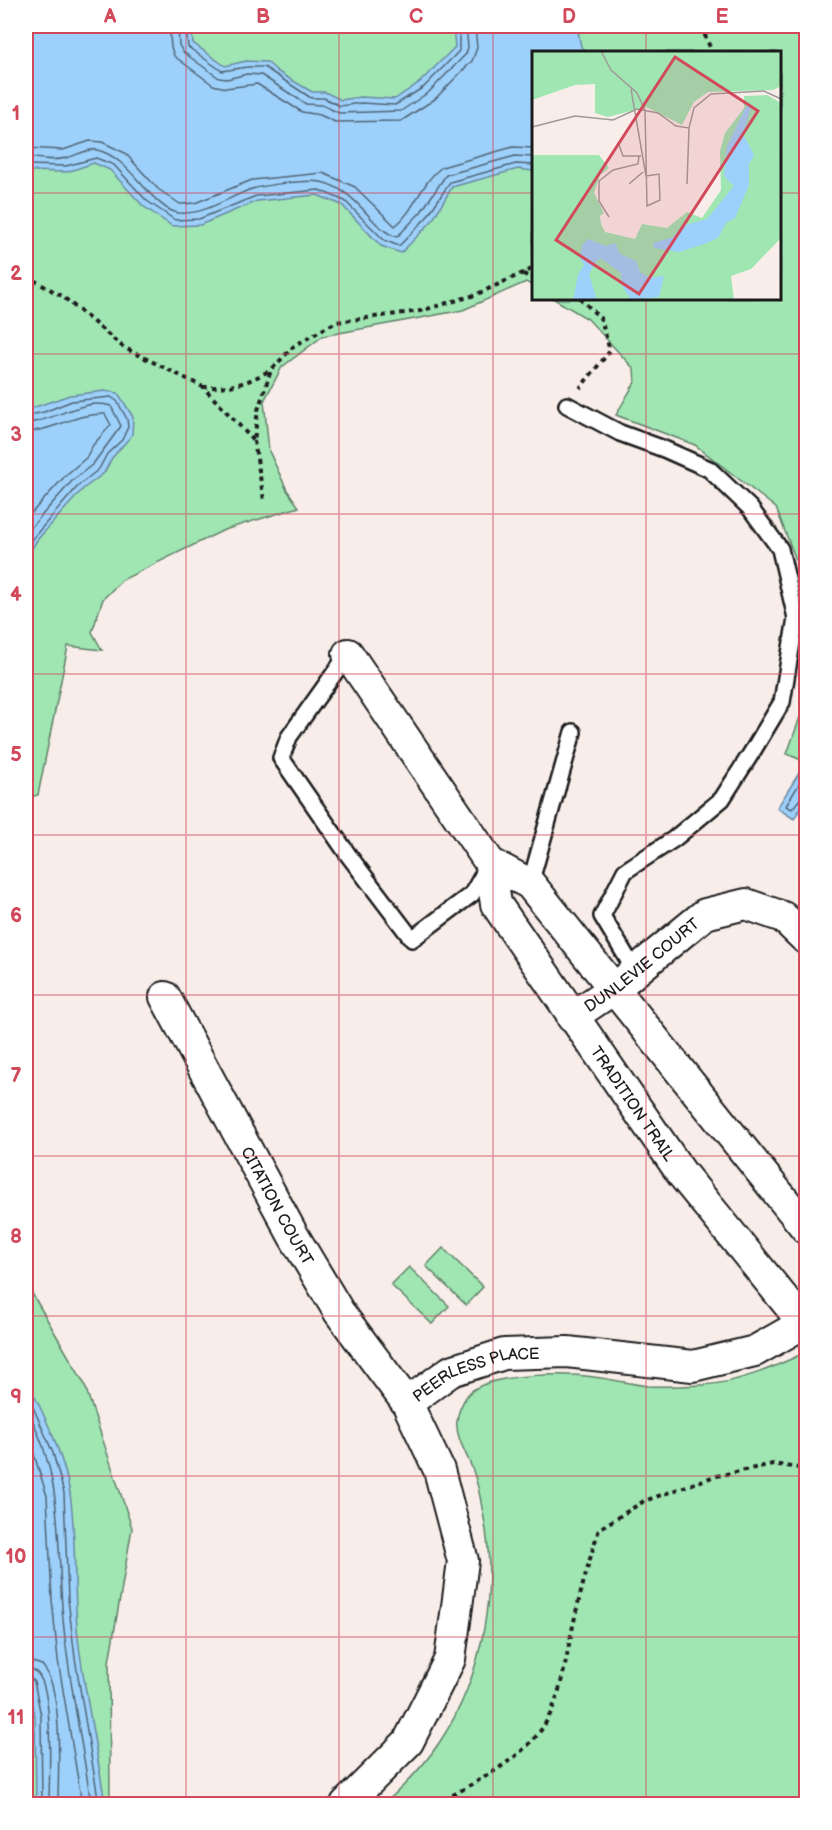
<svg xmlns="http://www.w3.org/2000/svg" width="832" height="1830" viewBox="0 0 832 1830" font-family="'Balsamiq Sans',sans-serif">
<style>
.green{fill:#9fe6b3;stroke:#5e8168;stroke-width:1.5}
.water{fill:#9dd0fa;stroke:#6988a1;stroke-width:1.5}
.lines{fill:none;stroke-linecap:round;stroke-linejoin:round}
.shore{stroke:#506475;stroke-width:1.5}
.lane-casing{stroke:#1c1c1c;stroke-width:20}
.street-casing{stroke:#1c1c1c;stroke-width:34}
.path{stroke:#1c1c1c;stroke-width:4;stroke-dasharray:4.5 4.5;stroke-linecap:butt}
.lane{stroke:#fff;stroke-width:15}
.street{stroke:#fff;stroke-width:30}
.grid{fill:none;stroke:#d1495b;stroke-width:1.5;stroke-opacity:0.55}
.labels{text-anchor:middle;stroke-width:4.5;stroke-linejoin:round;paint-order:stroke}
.street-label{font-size:16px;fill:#1c1c1c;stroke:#fff}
.inset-road{fill:none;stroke:#a09997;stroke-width:1.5}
.view{fill:#d1495b;fill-opacity:0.15;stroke:#d1495b;stroke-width:3}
.inset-edge{fill:none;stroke:#1c1c1c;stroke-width:3}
.neatline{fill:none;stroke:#d1495b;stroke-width:2}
.grid-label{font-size:20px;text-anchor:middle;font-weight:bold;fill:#d1495b}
</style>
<rect width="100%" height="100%" fill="#f8ede9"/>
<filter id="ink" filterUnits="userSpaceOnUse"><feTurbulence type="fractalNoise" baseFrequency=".0167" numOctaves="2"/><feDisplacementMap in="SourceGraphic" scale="12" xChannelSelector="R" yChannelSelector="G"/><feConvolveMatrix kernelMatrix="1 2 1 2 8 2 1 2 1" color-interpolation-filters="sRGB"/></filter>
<g filter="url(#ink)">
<g class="green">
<path d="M26 26H806V586L776 508 695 445 616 415 635 382 634 369 588 319 554 299 780 298V52H534L533 286 526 282 463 310 323 336 282 367 264 401 269 451 287 490 299 507 224 530 122 580 103 599 92 632 102 650 68 646 38 795 26 798Z"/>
<path d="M806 700V762L787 754Z"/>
<path d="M443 1248 483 1287 466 1305 426 1266Z"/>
<path d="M409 1267 449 1306 432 1324 391 1285Z"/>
<path d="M26 1283 84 1383 132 1528 109 1662 110 1795 116 1804H26Z"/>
<path d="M806 1352V1804H384C404 1786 424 1766 439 1743 484 1676 499 1586 482 1508 480 1495 477 1481 472 1468 467 1454 455 1437 457 1421 458 1411 465 1395 473 1390 499 1373 565 1373 594 1377 612 1379 630 1384 648 1386 666 1387 685 1386 703 1385 738 1383 775 1367 806 1352Z"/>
</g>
<g class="water">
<path d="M26 26H191L193 43 225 66 246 61 267 62 278 72 312 92H325L341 100 361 97 395 99 420 82 455 47 453 26H577L581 47 586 52H534L533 171 518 169 452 187 432 221 401 253 381 246 342 205 317 195 257 201 200 225 172 226 143 206 110 170 94 163 67 172 26 171Z"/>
<path d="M105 391 118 393 133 417 132 435 112 458 104 473 83 489 37 540 26 559V410L70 395Z"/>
<path d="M801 770 806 773V799L794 819 777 808Z"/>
<path d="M26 1379C44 1414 63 1453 70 1493 77 1541 73 1590 78 1638 85 1694 97 1749 105 1804L36 1803 35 1716 26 1675Z"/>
</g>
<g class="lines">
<g class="shore">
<path d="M169 26 171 47 174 56 213 85 226 88 257 84 302 112 320 115 335 122 401 121 435 99 472 61 477 48 475 26"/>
<path d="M178 26 179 45 183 52 219 78 227 79 247 74 261 75 306 104 322 105 339 113 401 111 429 92 466 54 468 47 466 26"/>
<path d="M186 26 188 47 222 71 247 67H264L311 98H324L340 106 361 103 395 105 424 87 459 51V26"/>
<path d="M26 148 63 150 90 141 102 142 125 153 158 189 180 204 195 203 252 180 323 173 355 187 395 226C415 211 421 182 442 167L513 147 534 148"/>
<path d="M26 157C39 158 53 162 66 158 76 156 87 148 97 150 131 157 152 210 179 213 205 215 228 197 252 189 265 185 308 179 321 182 360 191 370 229 397 237L421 212 446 175 515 156 534 157"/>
<path d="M26 165 66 166 96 158 114 165 147 201 175 220 199 219 256 196 319 190 345 201 384 240 399 246 427 217 450 182 516 164 534 165"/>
<path d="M26 416 44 412 72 401 111 397 117 401 127 419 128 427 122 440 107 454 99 469 79 485 26 546"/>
<path d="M26 423C54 422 82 397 111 406L121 426 93 464 73 480 26 533"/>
<path d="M26 432C53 431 76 413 105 414L111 425 93 445 86 458 67 474 26 519"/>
<path d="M806 778 802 779 786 806 792 809 800 799 806 797"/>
<path d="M26 1391 53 1453 64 1493 68 1599 75 1658 99 1804"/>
<path d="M26 1407C67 1484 55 1547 64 1629 70 1688 83 1746 91 1804"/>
<path d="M26 1429 47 1496 52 1600 58 1660 82 1804"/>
<path d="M26 1660 42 1665C64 1688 58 1773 58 1804"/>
<path d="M26 1669C31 1669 35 1670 38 1674 54 1692 49 1779 49 1804"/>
<path d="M26 1676 34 1681 41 1716 42 1804"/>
</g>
<defs>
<g id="lane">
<path d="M567 405 620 433 664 449 709 469 750 508 780 549 796 618 782 702 752 752 722 799 674 839 625 871 602 916 635 971"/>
<path d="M348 654 289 737 281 758 349 856 412 939 472 894 488 866"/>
<path d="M530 884 573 732"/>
</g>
<g id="street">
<path id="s1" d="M348 654 490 863 496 904 682 1174 806 1326"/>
<path d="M490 863 530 884 806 1228"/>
<path id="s2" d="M165 997 293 1235 339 1312 407 1403"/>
<path id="s3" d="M572 1017 615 988 705 914 746 904 783 917 806 939"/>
<path id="s4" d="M346 1804 408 1742 450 1659 463 1561 439 1470 407 1403 451 1371 504 1354 567 1352 693 1366 755 1351 806 1322"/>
</g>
</defs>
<use href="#lane" class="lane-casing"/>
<use href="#street" class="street-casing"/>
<g class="path">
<path d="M701 26 712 52"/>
<path d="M523 274 534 278"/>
<path d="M26 276 62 296 123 347 203 387 254 441 258 410 271 370 294 346 336 322 420 311 475 295 534 268"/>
<path d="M580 298 601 319 610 351 580 388"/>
<path d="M203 387C230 388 247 384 270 370"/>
<path d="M254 441 264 500"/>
<path d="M437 1804C471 1784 513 1765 538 1734 561 1705 565 1661 573 1626 580 1593 589 1561 599 1529L644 1501 712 1477 773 1464 806 1469"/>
</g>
<use href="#lane" class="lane"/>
<use href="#street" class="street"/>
</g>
</g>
<path class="grid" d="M186 26V1804M339 26V1804M493 26V1804M646 26V52M26 193H534M780 193H806M646 298V1804M26 354H806M26 514H806M26 674H806M26 835H806M26 995H806M26 1156H806M26 1316H806M26 1476H806M26 1637H806"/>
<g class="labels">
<g class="street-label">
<text dy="6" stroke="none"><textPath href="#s3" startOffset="87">DUNLEVIE COURT</textPath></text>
<text dy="6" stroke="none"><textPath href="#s1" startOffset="536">TRADITION TRAIL</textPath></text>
<text dy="6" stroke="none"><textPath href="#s2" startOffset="237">CITATION COURT</textPath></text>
<text dy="6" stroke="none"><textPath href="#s4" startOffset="525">PEERLESS PLACE</textPath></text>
</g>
</g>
<g transform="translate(532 51)">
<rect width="249" height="249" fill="#f8ede9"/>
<path d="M0 0H249V35L241 39 176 41 162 51 150 74 114 56 76 66 63 62V33L43 34 0 49ZM235 44 249 52V187L219 218 199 225 202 249H0V104H67L77 117 68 124 62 142 72 162 68 165 69 173 73 181 103 188 110 173 135 177 155 161 170 167 189 139 188 100 193 82 212 57V45Z" fill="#9fe6b3"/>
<path d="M220 54 211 83 222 104 217 113V134L203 167 194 172 186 187 172 193 147 201 122 197 121 192 141 186 150 175 175 168 202 135 192 125 195 95 214 56ZM56 188 74 195 83 192 88 203 104 210 108 221 118 227 132 225 127 246 99 249 90 235 89 222 70 208 65 209 57 223 65 249H41L46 224 52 214 48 207 50 194Z" fill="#9dd0fa"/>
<path class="inset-road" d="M69 0 79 19 105 42 113 59 115 155 128 149 127 123 114 125M99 38 114 125M0 76 43 65 81 69 105 58 126 62 144 75 157 77 162 57 179 43 232 40 249 48M86 91 91 105H109M97 133 111 121M155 133 157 77M77 166 67 150V130L81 119 106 113 107 105"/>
<path class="view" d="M143 6 226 60 107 243 24 189Z"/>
<rect width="249" height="249" class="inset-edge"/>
</g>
<rect width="832" height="1830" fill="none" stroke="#fff" stroke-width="66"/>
<rect x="33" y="33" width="766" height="1764" class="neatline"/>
<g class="grid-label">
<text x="110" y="23">A</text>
<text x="263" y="23">B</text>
<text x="416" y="23">C</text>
<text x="569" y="23">D</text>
<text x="722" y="23">E</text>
<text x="16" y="120">1</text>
<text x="16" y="280">2</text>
<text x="16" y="441">3</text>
<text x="16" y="601">4</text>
<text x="16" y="761">5</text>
<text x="16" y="922">6</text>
<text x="16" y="1082">7</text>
<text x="16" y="1243">8</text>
<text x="16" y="1403">9</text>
<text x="16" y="1563">10</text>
<text x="16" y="1724">11</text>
</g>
</svg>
